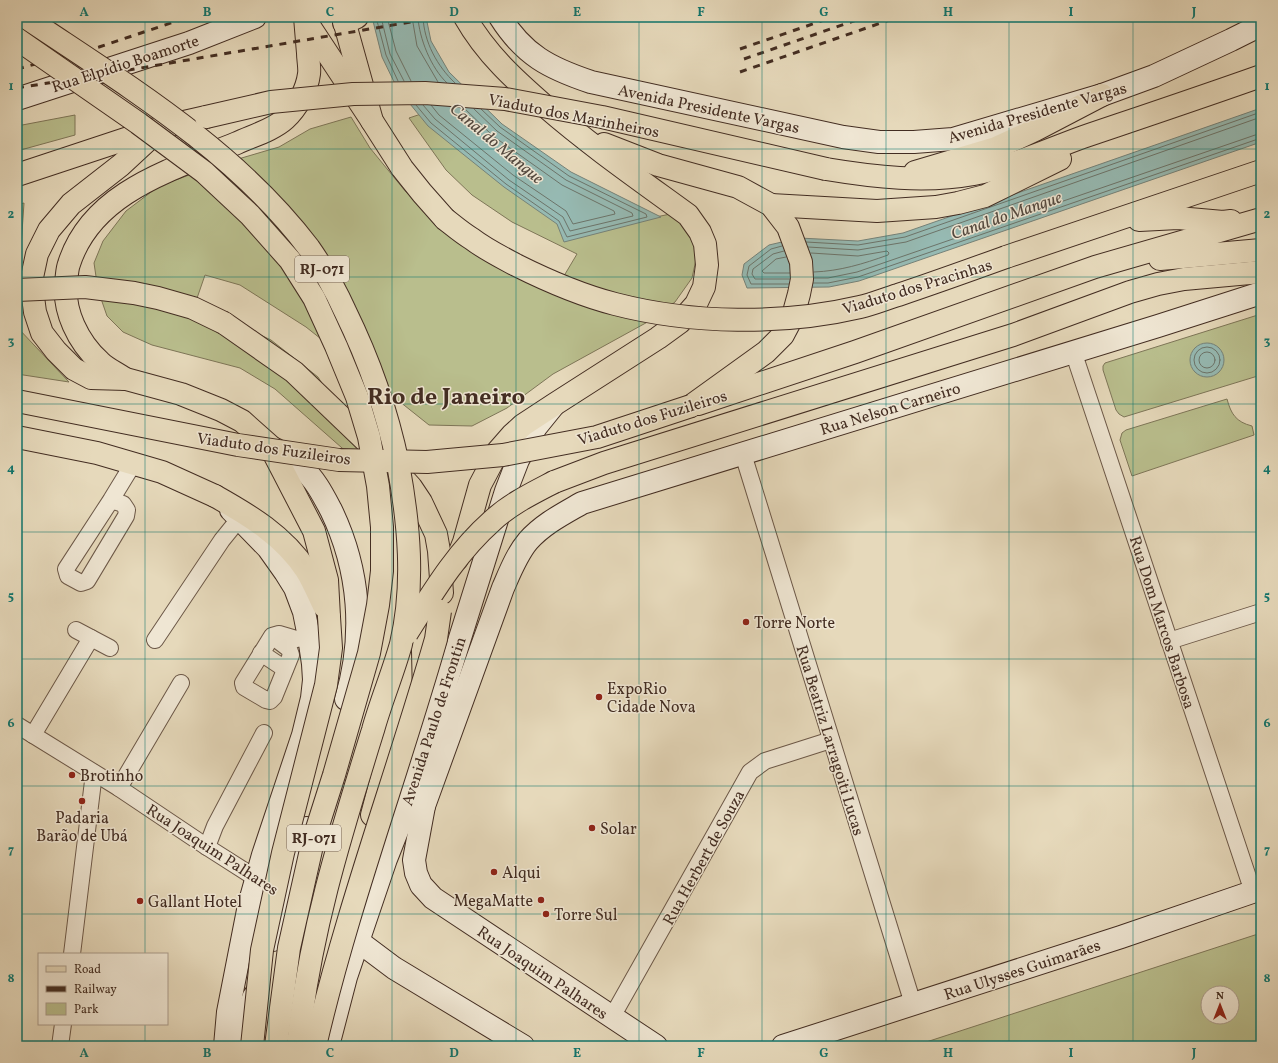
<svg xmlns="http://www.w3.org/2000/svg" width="1278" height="1063" viewBox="0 0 1278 1063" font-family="Vollkorn,serif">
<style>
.green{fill:#b9be8d;stroke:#7e7658;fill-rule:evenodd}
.water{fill:#96bab3;stroke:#758279}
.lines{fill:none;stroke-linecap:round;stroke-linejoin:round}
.shore{stroke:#6c746a;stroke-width:1}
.river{stroke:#96bab3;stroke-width:30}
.street-casing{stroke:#6c5848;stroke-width:18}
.secondary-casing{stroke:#432d22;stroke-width:24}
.primary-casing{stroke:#432d22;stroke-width:24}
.highway-casing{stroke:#432d22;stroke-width:24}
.street{stroke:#efe6d3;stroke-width:16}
.secondary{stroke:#efe6d3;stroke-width:22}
.primary{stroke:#e6d9bb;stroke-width:22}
.highway{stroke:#e6d9bb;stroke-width:22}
.rail{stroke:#432d22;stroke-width:3;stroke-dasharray:7 7;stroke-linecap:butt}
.primary-bridge-casing{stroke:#432d22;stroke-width:24;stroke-linecap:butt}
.highway-bridge-casing{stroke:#432d22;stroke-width:24;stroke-linecap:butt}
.primary-bridge{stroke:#e6d9bb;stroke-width:22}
.highway-bridge{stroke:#e6d9bb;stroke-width:22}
.grid{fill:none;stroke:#0f766e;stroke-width:1;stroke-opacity:0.55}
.poi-dot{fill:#8f2418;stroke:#efe6d3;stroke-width:1.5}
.labels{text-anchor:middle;stroke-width:3;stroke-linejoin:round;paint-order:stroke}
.shield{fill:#efe6d3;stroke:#776457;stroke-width:1}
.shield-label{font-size:15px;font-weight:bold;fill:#432d22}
.street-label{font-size:16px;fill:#432d22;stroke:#efe6d3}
.poi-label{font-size:16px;fill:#432d22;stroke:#efe6d3;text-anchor:start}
.water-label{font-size:17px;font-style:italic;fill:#54493f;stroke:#efe6d3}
.town-label{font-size:24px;font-weight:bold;fill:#432d22;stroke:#efe6d3}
.neatline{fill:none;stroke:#0f766e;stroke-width:1.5}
.grid-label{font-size:13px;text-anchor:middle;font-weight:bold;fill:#0f766e}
</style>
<rect width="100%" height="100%" fill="#e6d9bb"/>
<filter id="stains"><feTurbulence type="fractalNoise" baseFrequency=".005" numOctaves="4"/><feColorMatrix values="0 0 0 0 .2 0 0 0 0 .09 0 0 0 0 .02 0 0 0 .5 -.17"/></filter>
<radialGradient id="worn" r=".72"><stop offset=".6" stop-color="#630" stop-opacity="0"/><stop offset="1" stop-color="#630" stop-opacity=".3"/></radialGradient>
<g class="green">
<path d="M430 111 579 233 680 212 691 225 697 255 692 278 675 302 653 319 553 374 507 408 472 426 429 425 306 327 240 285 205 275 195 304 271 340 318 377 353 433 358 449 350 455 275 389 240 368 152 345 123 332 107 316 98 290 94 263 103 241 126 211 159 186 211 167 279 147 310 129 351 117 370 148 406 192 464 244 555 291 577 254 512 222 472 195 446 170 409 118Z"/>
<path d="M75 115V135L17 151V126Z"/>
<path d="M24 203 19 276H17V205Z"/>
<path d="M1261 314V375L1124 417 1119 414 1116 410 1103 370V366L1105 363Z"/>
<path d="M17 327 69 382 17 374Z"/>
<path d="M1227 399C1231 414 1236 422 1252 426L1254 435 1132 476 1120 440 1122 433 1126 430Z"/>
<path d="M1261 933V1046H914ZM1208 993H1232V1017H1208Z"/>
</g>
<g class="water">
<path d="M372 17H426L431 41 449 72 502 124 571 172 661 217 564 242 557 224 504 187 428 126 397 88 382 57Z"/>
<path d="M1261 108V142L859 281 829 287 747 288 742 275 744 264 769 245 799 238 858 241 903 233Z"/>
<circle cx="1207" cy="360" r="17"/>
</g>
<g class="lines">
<g class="shore">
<path d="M376 17 386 55 398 81"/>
<path d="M381 17 390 54 404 81"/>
<path d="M387 17 396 51 411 81"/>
<path d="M412 17 417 46 438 82"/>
<path d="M418 17C419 38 431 68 447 83"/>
<path d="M423 17C424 42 437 66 455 83"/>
<path d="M416 105 431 123 506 184 559 221 567 237 647 217 646 214 569 176 500 127 481 109"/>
<path d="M423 105 435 119 509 180 563 217 570 231 633 216 632 213 566 180 497 131 474 109"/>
<path d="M431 105 439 115 513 175 566 211 573 224 615 214 614 211 562 185 493 136 464 108"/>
<path d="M806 242 858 245 905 237 1261 112"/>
<path d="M782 246 771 249 749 266 747 275 751 284H789"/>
<path d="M808 247 858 250 906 242 1261 117"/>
<path d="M784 251 773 254 753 269 752 274 755 279H790"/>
<path d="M811 253 858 256 887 251 889 253 888 255C863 264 840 271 814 272"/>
<path d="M786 257 776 259 762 271 764 273H790"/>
<path d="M814 278H828L857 272 1261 133"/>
<path d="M813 283H828L858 277 1261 138"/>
<circle cx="1207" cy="360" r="13"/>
<circle cx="1207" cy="360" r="8"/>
</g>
<path class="river" d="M290 1016 299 960"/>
<defs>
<g id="street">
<path d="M1073 351 1253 892"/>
<path d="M743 454 913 1004"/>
<path d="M111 500 123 504 127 510 126 516 87 581 81 583 68 576 66 569 111 500 133 464"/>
<path d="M76 630 110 648"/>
<path d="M272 636 289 649 291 655 274 697 270 701 266 700 244 687 243 683 272 636 279 634 296 639 309 637"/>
<path d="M155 640 222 540 239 519"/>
<path d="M1169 641 1261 612"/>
<path d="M261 653 285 669"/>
<path d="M17 725 119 788 207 847 265 884"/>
<path d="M33 735 91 638"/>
<path d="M119 788 181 683"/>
<path d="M207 847 215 826 264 733"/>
<path d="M72 954 94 773"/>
<path d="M612 1017 750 772 765 761 831 740"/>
<path d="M60 1046 63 1024"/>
</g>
<g id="secondary">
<path d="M500 17C524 55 549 68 591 82L843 137 879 142H914L953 139 1102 95 1154 76 1231 40 1261 25"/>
<path d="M17 99 189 43 255 17"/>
<path d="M275 449C284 455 295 460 302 468 315 479 323 495 331 510 360 570 365 636 346 699"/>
<path d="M426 791 424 806 414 860 416 873 421 885 433 898 442 904 656 1046"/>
<path d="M424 806 503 588C510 572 517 554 528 541 543 524 563 514 582 503L1158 326 1261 293"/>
<path d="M273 940 307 828"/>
<path d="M358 941 394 968 523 1046"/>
<path d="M225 1046 228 1012 249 905 263 855 303 735 312 698 314 680 313 664 309 637 304 612 295 588 285 572 268 548 231 510"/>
<path d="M235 1046 254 996"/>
<path d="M328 1046 346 977 386 859 409 801 506 491 518 460 536 427 553 406"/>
<path d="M783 1046 1121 937 1261 889"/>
</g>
<g id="primary">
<path d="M343 17 372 121 402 168 422 193 445 219"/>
<path d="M826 169C874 177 925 183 974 174 1011 167 1047 150 1083 137 1142 117 1202 97 1261 76"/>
<path d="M915 172 996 148 1035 130 1102 95"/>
<path d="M17 175 162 127 206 117"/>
<path d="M771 205 877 211 936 207 958 203 985 196 1060 159"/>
<path d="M1139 220 1178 218 1223 222 1231 221"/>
<path d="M1006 257 1261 171"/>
<path d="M1160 259 1261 250"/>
<path d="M698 404 855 352 1095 267 1261 219"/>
<path d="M17 437 97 453 162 472 215 496"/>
</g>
<g id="highway">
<path d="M306 21 372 121"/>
<path d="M344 23 357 17"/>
<path d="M162 127 121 165 71 204 49 230 37 254 31 282 35 312 42 333 56 351 74 369 91 378 126 379 181 394 221 410 242 421 270 446 314 531 327 580 329 617"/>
<path d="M604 144 658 165 738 187 771 205 788 227 801 262 802 279 799 294 793 316 783 335 766 352 691 406"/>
<path d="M224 323 294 372 390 464 411 487 421 502 436 534 439 551 442 593"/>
<path d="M125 379C117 373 107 369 100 362 78 342 63 311 66 282 67 276 67 269 69 264 92 191 174 169 237 143 252 136 273 130 285 119 297 108 307 90 309 74 310 68 308 60 308 53 307 41 306 29 305 17"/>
<path d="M554 482 604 463 1013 335 1130 292 1158 284 1184 279 1261 272"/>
<path d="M215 496C249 515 284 536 306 570 313 581 318 594 324 606"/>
<path d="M457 559 464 542 480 485 498 451 512 435 523 425 555 404 658 338 680 322 696 304 704 287 707 265 705 244 700 232 688 215C640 180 591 146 546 107 515 80 486 54 465 17"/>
<path d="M372 815 396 724 401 697 400 651"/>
</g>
</defs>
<use href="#street" class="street-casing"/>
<use href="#secondary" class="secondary-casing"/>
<use href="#primary" class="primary-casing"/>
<use href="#highway" class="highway-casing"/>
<use href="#street" class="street"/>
<use href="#secondary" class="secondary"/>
<use href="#primary" class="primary"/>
<use href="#highway" class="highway"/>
<g class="rail">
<path d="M740 49 833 17"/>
<path d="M744 59 865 17"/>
<path d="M17 69 99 47 189 17"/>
<path d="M740 72 898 17"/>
<path d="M17 88 129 70 440 17"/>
</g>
<defs>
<g id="primary-bridge">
<path d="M206 117 271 102 353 94 425 93 505 99 602 117 826 169"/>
<path d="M445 219C454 226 462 233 472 239 485 249 501 257 516 265 548 281 580 295 615 304 692 324 783 325 860 307 873 304 885 299 898 295 934 283 970 270 1006 257"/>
<path d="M17 401 238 445 339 460 427 462 503 455 597 437 691 406"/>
</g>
<g id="highway-bridge">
<path d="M25 17C126 85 235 150 309 248 323 268 335 289 345 311 369 360 387 411 398 464 409 523 415 585 401 644 393 673 381 701 373 730 341 833 308 938 298 1046"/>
<path d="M17 39 138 123 204 172 250 215 290 260 314 298 336 346 357 397 369 437 378 486 382 527V571L378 605 369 653 334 775 313 841 289 948 276 1046"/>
<path d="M17 290 85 287 134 293 158 298 193 308 224 323"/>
<path d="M407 633C433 592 456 553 492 521 510 504 533 493 554 482"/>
<path d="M252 1046 262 950 283 853 326 685 331 648 329 617"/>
<path d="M315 1046C347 908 397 775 436 639L440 611"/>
</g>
</defs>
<use href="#primary-bridge" class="primary-bridge-casing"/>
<use href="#highway-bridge" class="highway-bridge-casing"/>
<use href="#primary-bridge" class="primary-bridge"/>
<use href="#highway-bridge" class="highway-bridge"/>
</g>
<path class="grid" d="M145 17V954M269 17V1046M392 17V1046M516 17V1046M639 17V1046M762 17V1046M886 17V1046M1009 17V1046M1133 17V1046M17 149H1261M17 277H1261M17 404H1261M17 532H1261M17 659H1261M17 786H1261M17 914H1261M145 1024V1046"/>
<g class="poi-dot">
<circle cx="746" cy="622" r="4"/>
<circle cx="599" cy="697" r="4"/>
<circle cx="72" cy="775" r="4"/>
<circle cx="82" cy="801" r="4"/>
<circle cx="592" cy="828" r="4"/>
<circle cx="494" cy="872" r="4"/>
<circle cx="541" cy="900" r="4"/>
<circle cx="140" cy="901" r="4"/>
<circle cx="546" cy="914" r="4"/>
</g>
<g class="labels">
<g class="shield">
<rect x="295" y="256" width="54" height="26" rx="3"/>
<rect x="287" y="825" width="54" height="26" rx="3"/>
</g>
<g class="shield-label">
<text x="322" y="274">RJ-071</text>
<text x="314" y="843">RJ-071</text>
</g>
<g class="street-label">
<text transform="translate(125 63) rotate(-18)" y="6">Rua Elpídio Boamorte</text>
<text transform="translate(709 108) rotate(12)" y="6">Avenida Presidente Vargas</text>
<text transform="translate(1037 112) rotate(-16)" y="6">Avenida Presidente Vargas</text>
<text transform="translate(574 115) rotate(11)" y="6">Viaduto dos Marinheiros</text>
<text transform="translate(917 286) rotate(-17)" y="6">Viaduto dos Pracinhas</text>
<text transform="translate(890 408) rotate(-17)" y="6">Rua Nelson Carneiro</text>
<text transform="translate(652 417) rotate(-17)" y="6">Viaduto dos Fuzileiros</text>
<text transform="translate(274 448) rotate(8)" y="6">Viaduto dos Fuzileiros</text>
<text transform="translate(1163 622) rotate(72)" y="6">Rua Dom Marcos Barbosa</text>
<text transform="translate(433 721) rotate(-72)" y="6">Avenida Paulo de Frontin</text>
<text transform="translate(831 740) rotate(73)" y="6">Rua Beatriz Larragoiti Lucas</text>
<text transform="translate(213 849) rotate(33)" y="6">Rua Joaquim Palhares</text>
<text transform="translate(703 857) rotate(-61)" y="6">Rua Herbert de Souza</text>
<text transform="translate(1022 969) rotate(-18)" y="6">Rua Ulysses Guimarães</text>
<text transform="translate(543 972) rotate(34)" y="6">Rua Joaquim Palhares</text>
</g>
<g class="poi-label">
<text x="754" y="628">Torre Norte</text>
<text x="607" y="694">ExpoRio<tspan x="607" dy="18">Cidade Nova</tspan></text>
<text x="80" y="781">Brotinho</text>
<text x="82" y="823" text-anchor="middle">Padaria<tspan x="82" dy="18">Barão de Ubá</tspan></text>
<text x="600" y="834">Solar</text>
<text x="502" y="878">Alqui</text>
<text x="533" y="906" text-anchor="end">MegaMatte</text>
<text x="148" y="907">Gallant Hotel</text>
<text x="554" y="920">Torre Sul</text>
</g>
<g class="water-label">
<text transform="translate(497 143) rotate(40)" y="6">Canal do Mangue</text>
<text transform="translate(1006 215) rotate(-19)" y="6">Canal do Mangue</text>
</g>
<g class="town-label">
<text x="446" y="404">Rio de Janeiro</text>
</g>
</g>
<rect width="1278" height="1063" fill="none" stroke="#e6d9bb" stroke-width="44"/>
<rect x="38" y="953" width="130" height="72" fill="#efe6d3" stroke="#aa9c8c"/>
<rect x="46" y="966" width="20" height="6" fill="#e6d9bb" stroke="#aa9c8c"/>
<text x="74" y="973" font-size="12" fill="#432d22">Road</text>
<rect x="46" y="986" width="20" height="6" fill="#432d22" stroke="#aa9c8c"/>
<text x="74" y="993" font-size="12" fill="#432d22">Railway</text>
<rect x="46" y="1003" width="20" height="12" fill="#b9be8d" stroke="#aa9c8c"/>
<text x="74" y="1013" font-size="12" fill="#432d22">Park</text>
<g transform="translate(1220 1005)"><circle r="19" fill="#efe6d3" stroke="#aa9c8c"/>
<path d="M0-3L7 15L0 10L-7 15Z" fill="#8f2418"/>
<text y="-6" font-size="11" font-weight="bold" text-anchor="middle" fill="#432d22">N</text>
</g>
<rect x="22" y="22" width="1234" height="1019" class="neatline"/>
<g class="grid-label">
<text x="84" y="16">A</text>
<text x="207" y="16">B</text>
<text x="330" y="16">C</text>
<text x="454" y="16">D</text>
<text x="577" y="16">E</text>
<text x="701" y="16">F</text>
<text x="824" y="16">G</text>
<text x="948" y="16">H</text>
<text x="1071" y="16">I</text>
<text x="1194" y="16">J</text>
<text x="11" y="90">1</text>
<text x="1267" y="90">1</text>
<text x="11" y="218">2</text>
<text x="1267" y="218">2</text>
<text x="11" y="345">3</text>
<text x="1267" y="345">3</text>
<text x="11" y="472">4</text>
<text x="1267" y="472">4</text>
<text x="11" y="600">5</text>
<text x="1267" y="600">5</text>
<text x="11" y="727">6</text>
<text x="1267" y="727">6</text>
<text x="11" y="854">7</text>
<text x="1267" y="854">7</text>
<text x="11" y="982">8</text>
<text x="1267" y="982">8</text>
<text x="84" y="1057">A</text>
<text x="207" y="1057">B</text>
<text x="330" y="1057">C</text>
<text x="454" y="1057">D</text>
<text x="577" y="1057">E</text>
<text x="701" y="1057">F</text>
<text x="824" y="1057">G</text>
<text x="948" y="1057">H</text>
<text x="1071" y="1057">I</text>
<text x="1194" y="1057">J</text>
</g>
<rect width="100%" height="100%" filter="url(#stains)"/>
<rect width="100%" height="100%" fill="url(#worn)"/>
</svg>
